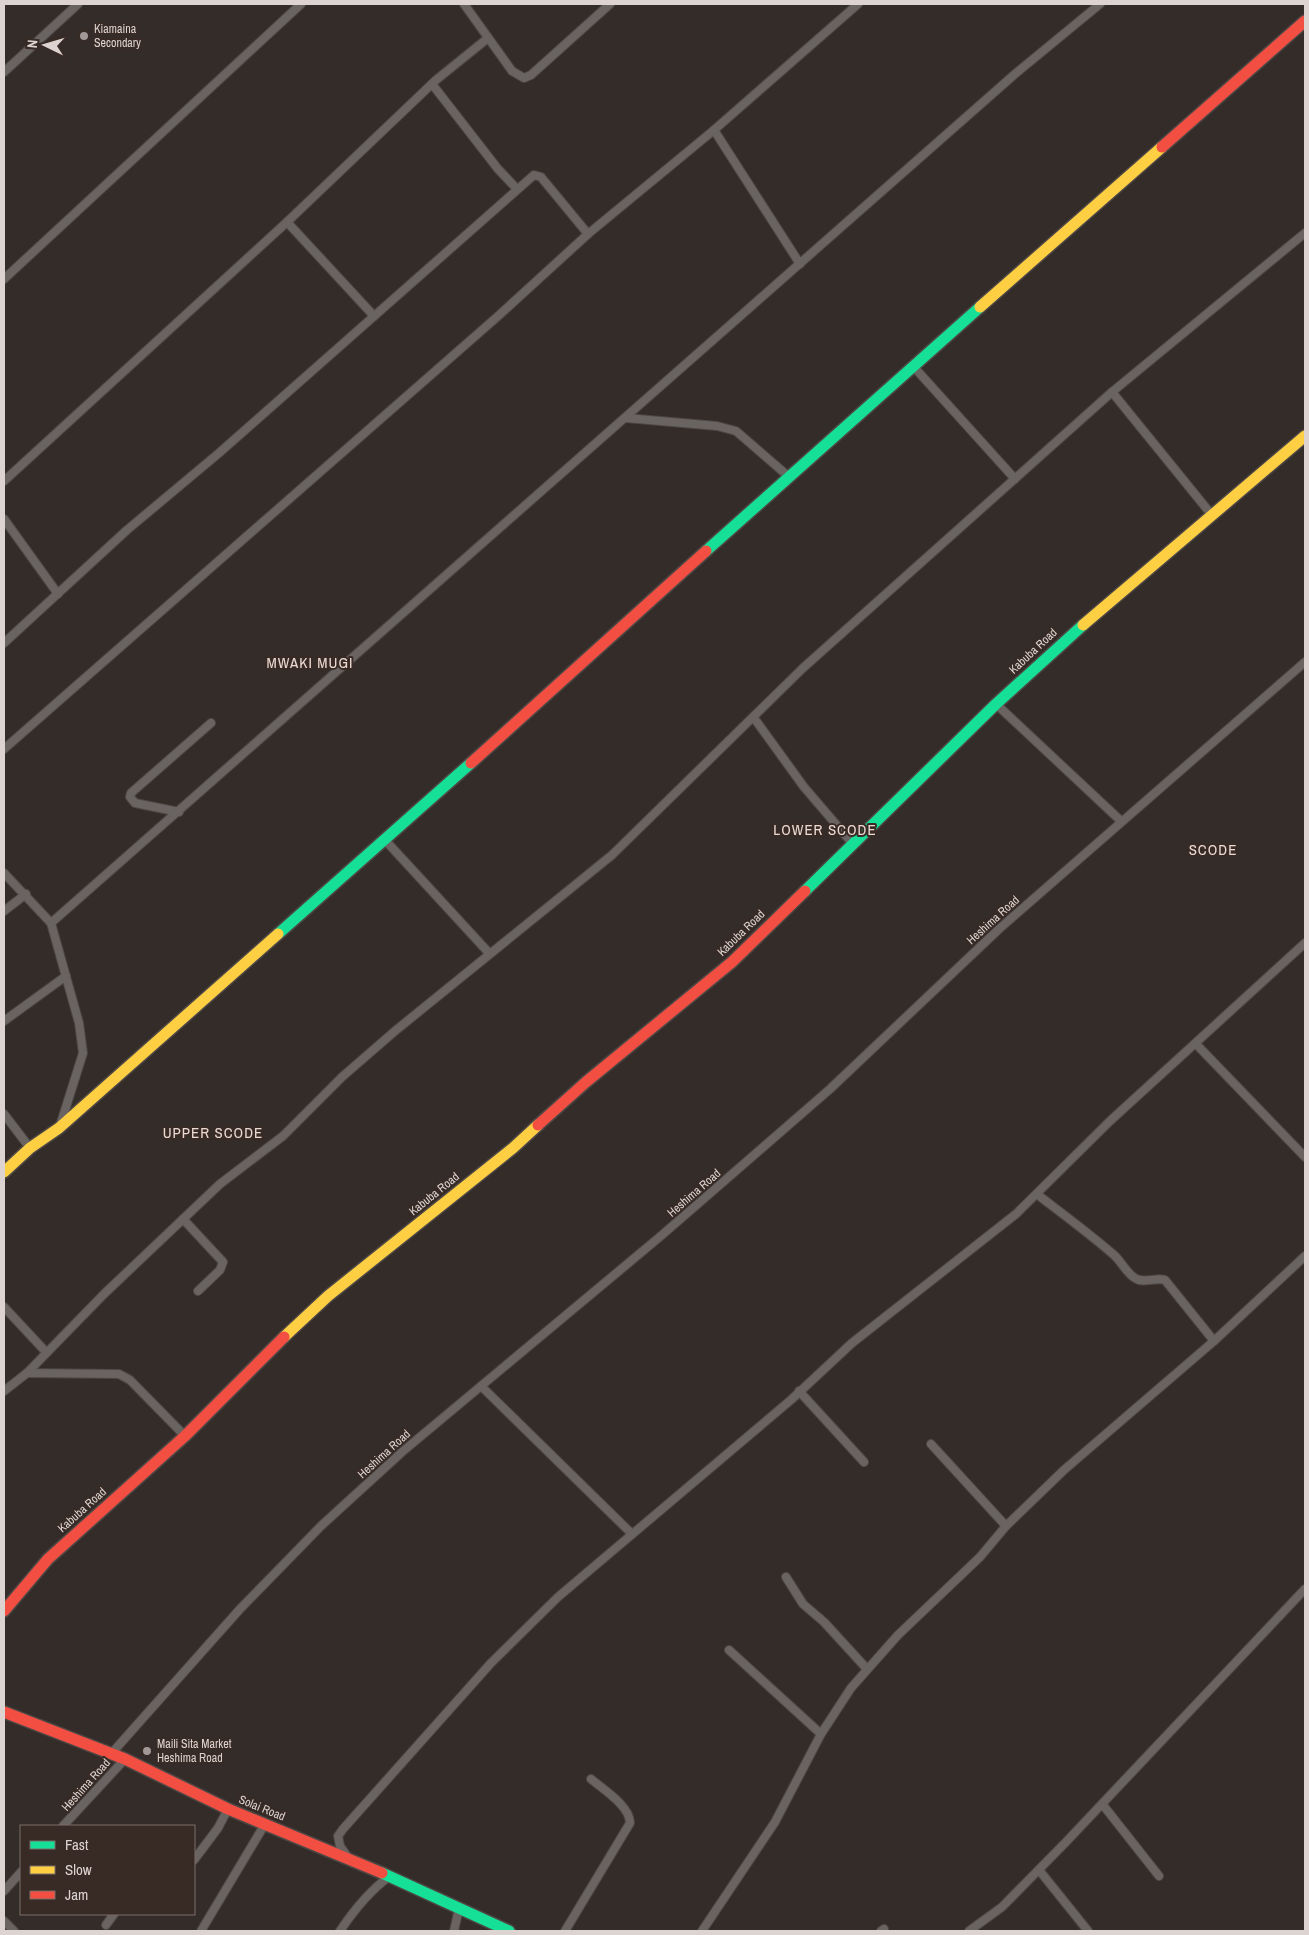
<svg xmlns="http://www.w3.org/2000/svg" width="1309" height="1935" viewBox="0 0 1309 1935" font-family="'Archivo Narrow',sans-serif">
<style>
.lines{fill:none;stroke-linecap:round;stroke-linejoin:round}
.street-casing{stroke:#4d4745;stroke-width:10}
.fast-casing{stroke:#4d4745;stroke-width:14}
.slow-casing{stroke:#4d4745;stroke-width:14}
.jam-casing{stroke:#4d4745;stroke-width:14}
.street{stroke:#696361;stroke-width:8}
.fast{stroke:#16e098;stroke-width:11}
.slow{stroke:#ffcf43;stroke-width:11}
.jam{stroke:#f24e42;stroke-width:11}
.poi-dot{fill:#a29996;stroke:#382a25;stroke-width:2}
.labels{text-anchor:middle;stroke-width:4;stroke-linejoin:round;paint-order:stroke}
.poi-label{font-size:12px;fill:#ddd4d1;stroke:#382a25;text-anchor:start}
.street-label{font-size:12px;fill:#ddd4d1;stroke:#382a25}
.quarter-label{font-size:15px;letter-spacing:1px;fill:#ebd9d2;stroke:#382a25}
</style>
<rect width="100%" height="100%" fill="#342c29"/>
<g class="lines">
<defs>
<g id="street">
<path d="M464 4 512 71 524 78 531 75 610 4"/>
<path d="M4 72 78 4"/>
<path d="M432 84 498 169 517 189"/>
<path d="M714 130 800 264"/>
<path d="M287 222 374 316"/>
<path d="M4 279 301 4"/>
<path d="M913 366 1015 479"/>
<path d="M1112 392 1211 514"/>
<path d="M626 418 717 426 736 431 788 476"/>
<path d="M4 481 287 222 436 80 488 38"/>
<path d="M4 519 58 594"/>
<path d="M4 643 127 530 219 453 534 175 541 177 588 234"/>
<path d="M996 704 1121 821"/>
<path d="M754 718 804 787 852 843"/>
<path d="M4 749 497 317 588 234 714 130 858 4"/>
<path d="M179 812 135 803 130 797 131 793 211 723"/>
<path d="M385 840 489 953"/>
<path d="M4 873 51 923 79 1023 83 1053 60 1126"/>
<path d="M4 911 26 894"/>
<path d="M51 923 1015 74 1100 4"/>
<path d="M4 1021 66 976"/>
<path d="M1196 1044 1305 1157"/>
<path d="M4 1114 30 1148"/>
<path d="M1038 1195C1064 1215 1090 1234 1114 1255 1121 1261 1127 1274 1135 1278 1143 1284 1156 1277 1165 1280L1214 1341"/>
<path d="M183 1219 223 1262 220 1270 198 1291"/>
<path d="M4 1307 46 1352"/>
<path d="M27 1373 119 1374 130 1380 185 1436"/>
<path d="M481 1386 631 1533"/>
<path d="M4 1391 27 1373 104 1294 220 1184 283 1136 342 1077 395 1031 612 855 803 668 1112 392 1305 233"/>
<path d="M799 1391 864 1462"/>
<path d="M931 1444 1006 1526"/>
<path d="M786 1577 803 1604 824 1622 867 1669"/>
<path d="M729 1650 821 1734"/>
<path d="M111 1754 240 1609 321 1526 402 1452 662 1235 830 1089 999 929 1305 662"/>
<path d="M1103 1805 1159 1876"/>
<path d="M63 1826 125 1759"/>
<path d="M347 1856 340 1846 338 1836 343 1829 491 1663 558 1597 792 1399 852 1343 1016 1214 1110 1121 1305 943"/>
<path d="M194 1860 218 1828 228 1809"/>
<path d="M1039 1870 1088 1931"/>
<path d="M4 1891 21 1872"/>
<path d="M4 1921 14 1931"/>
<path d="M106 1925 114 1914"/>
<path d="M201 1931 265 1824"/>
<path d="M340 1931C354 1910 369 1891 390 1876"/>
<path d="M454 1931 459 1908"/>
<path d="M565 1931 630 1823C630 1806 604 1790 591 1779"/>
<path d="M702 1931 775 1822 821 1734 851 1688 898 1635 980 1557 1006 1526 1064 1470 1214 1341 1305 1256"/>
<path d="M881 1931 884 1929"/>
<path d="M969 1931 1002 1907 1066 1842 1305 1589"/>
</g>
<g id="fast">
<path d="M706 551 980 307"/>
<path d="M805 891 996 704 1083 625"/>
<path d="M278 934 471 763"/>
<path d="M382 1873 509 1931"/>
</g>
<g id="slow">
<path d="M980 307 1162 147"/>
<path d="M1083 625 1305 436"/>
<path d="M4 1172 30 1148 59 1128 278 934"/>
<path d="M284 1337 328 1296 513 1148 538 1125"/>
</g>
<g id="jam">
<path d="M1162 147 1305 21"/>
<path d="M471 763 706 551"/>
<path d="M538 1125 586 1082 732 962 805 891"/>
<path d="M4 1611 48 1559 185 1436 284 1337"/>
<path d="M4 1712 125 1759 228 1809 382 1873"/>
</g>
</defs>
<use href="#street" class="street-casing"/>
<use href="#fast" class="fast-casing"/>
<use href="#slow" class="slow-casing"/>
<use href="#jam" class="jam-casing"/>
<use href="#street" class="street"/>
<use href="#fast" class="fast"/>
<use href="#slow" class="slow"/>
<use href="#jam" class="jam"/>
</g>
<g class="poi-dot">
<circle cx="84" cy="36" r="5"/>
<circle cx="147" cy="1751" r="5"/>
</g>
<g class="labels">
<g class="poi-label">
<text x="94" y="33">Kiamaina<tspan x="94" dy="14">Secondary</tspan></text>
<text x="157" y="1748">Maili Sita Market<tspan x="157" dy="14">Heshima Road</tspan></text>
</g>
<g class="street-label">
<text transform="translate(1033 651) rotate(-43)" y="4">Kabuba Road</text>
<text transform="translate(993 920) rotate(-42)" y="4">Heshima Road</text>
<text transform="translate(741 933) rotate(-44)" y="4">Kabuba Road</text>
<text transform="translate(694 1193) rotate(-41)" y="4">Heshima Road</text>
<text transform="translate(434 1194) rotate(-39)" y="4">Kabuba Road</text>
<text transform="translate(384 1454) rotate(-42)" y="4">Heshima Road</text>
<text transform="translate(82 1510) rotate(-42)" y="4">Kabuba Road</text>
<text transform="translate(86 1785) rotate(-48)" y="4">Heshima Road</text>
<text transform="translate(262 1808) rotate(22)" y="4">Solai Road</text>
</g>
<g class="quarter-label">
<text x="310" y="668">MWAKI MUGI</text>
<text x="825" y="835">LOWER SCODE</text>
<text x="1213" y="855">SCODE</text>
<text x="213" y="1138">UPPER SCODE</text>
</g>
</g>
<rect width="1309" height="1935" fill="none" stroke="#ddd4d1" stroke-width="10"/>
<rect x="20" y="1825" width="175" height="90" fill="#382a25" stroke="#7a6e6a"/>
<rect x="30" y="1841" width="25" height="8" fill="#16e098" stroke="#7a6e6a"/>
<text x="65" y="1850" font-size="15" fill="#ddd4d1">Fast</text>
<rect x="30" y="1866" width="25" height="8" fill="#ffcf43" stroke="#7a6e6a"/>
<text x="65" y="1875" font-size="15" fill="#ddd4d1">Slow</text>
<rect x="30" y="1891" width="25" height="8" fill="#f24e42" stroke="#7a6e6a"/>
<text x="65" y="1900" font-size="15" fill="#ddd4d1">Jam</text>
<g transform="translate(45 45) rotate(275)" stroke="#382a25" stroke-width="4" paint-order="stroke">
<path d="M0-4L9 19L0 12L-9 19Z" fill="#ddd4d1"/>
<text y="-8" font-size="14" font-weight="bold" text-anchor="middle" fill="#ddd4d1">N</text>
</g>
</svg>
